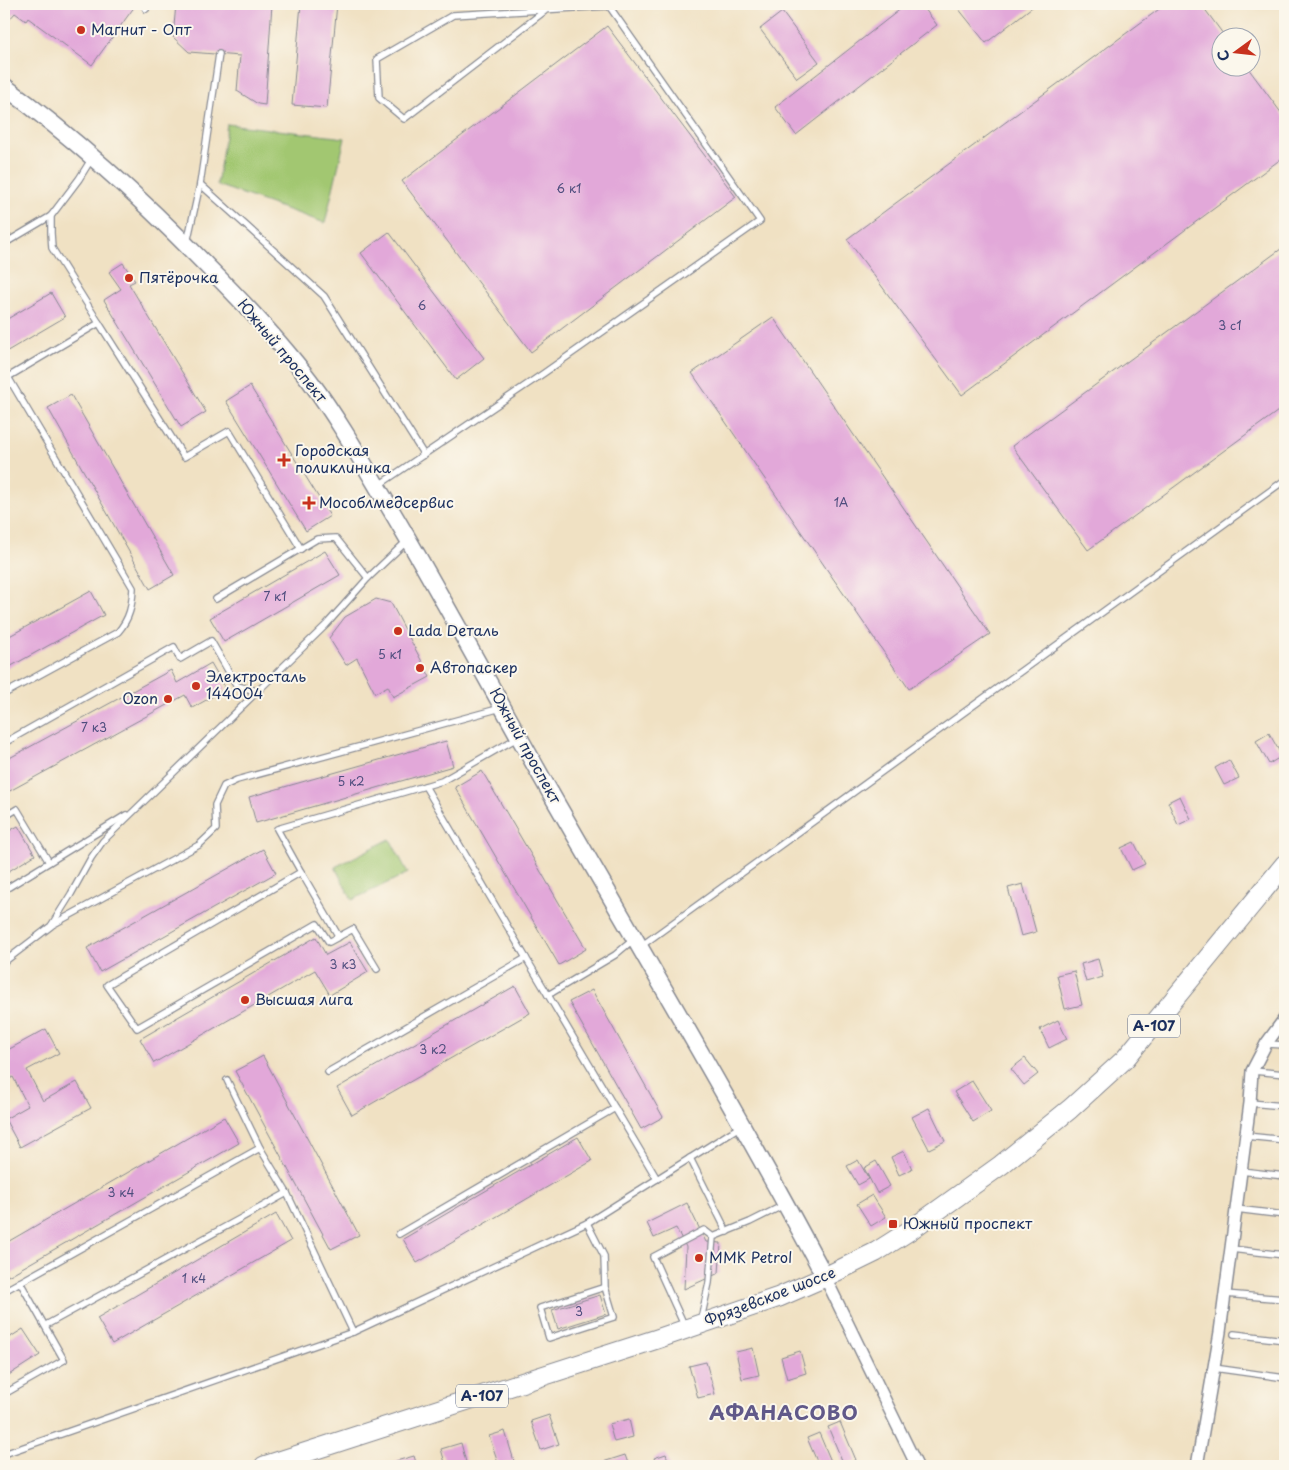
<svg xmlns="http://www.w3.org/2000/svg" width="1289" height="1470" viewBox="0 0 1289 1470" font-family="'Playpen Sans',sans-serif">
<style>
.green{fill:#a2c771;stroke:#5e7b68}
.building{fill:#e2a8d9}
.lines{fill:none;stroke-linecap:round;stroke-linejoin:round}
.service-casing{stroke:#868890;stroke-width:8}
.minor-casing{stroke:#868890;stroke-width:14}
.secondary-casing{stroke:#868890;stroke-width:19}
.trunk-casing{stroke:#868890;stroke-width:21}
.service{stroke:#fff;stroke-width:5.5}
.minor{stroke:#fff;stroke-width:11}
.secondary{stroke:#fff;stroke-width:16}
.trunk{stroke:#fff;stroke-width:19}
.poi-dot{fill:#c8321e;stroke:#fbf7ec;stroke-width:2}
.labels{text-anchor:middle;stroke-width:4;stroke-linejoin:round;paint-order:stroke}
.number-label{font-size:12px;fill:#4d4d7d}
.shield{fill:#fbf7ec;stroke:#5e6b89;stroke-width:1}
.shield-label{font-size:14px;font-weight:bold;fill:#1b2f5e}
.poi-label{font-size:15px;fill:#1b2f5e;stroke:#fbf7ec;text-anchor:start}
.street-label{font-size:15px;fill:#1b2f5e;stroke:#fbf7ec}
.district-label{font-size:20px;font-weight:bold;letter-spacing:1px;fill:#615989;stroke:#fbf7ec}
</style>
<rect width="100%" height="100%" fill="#fbf7ec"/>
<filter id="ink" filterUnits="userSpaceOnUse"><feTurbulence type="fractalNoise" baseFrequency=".02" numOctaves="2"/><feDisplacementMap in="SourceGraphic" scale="10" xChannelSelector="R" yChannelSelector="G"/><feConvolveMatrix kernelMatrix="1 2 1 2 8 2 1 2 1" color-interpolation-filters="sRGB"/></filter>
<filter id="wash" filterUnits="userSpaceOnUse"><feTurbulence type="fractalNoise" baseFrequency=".0096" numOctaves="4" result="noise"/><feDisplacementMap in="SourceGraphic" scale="20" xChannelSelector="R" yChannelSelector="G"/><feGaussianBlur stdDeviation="1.12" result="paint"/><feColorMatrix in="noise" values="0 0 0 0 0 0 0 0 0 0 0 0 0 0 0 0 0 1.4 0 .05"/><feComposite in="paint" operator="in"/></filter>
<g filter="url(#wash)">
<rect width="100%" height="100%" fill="#f0e1c3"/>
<g class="green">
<path d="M227 124 345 138 325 223 217 185Z"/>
<path d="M390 839 408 873 352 900 335 867Z"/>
</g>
<g id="blocks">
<g class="building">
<path d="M4 4H132L135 6 92 65 28 18 26 21 15 13 9 20 4 17Z"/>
<path d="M176 4H272L265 105 258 104 237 91 240 56 189 52 173 37Z"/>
<path d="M301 4H337L327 108 292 105Z"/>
<path d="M907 4H921L937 25 796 135 775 107Z"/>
<path d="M963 4H1036L986 43 958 8Z"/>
<path d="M1166 4H1201L1226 38H1222V68H1248L1285 118V156L962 395 847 239Z"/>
<path d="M782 12 819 62 797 78 760 29Z"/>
<path d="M607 26 736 197 531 352 402 181Z"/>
<path d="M389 232 484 358 456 380 361 253Z"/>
<path d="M1285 246V406L1088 550 1012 446Z"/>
<path d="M123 263 135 281 129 284 206 412 181 427 104 300 121 289 109 272Z"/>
<path d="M51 293 65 317 4 353V321Z"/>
<path d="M773 317 990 634 909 689 692 373Z"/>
<path d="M250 386 330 516 306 531 226 401Z"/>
<path d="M71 395 174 575 150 589 48 408Z"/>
<path d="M325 551 340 575 224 642 210 618Z"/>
<path d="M91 591 104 615 4 670V639Z"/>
<path d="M376 599 391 603 430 677 393 697 388 686 375 693 357 658 346 665 329 638 345 617Z"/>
<path d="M211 663 226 689 192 708 185 695 6 793 4 789V761L171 670 177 683Z"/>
<path d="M1269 733 1282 756 1269 764 1256 741Z"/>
<path d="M446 741 453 766 256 823 249 797Z"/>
<path d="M1229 760 1239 778 1224 785 1215 768Z"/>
<path d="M482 771 586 949 559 965 455 787Z"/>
<path d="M1180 796 1191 819 1178 825 1168 802Z"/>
<path d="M18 826 35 855 4 874V834Z"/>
<path d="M1134 842 1145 864 1132 870 1121 848Z"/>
<path d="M263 849 276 873 100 972 87 948Z"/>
<path d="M1023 884 1036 932 1021 936 1008 888Z"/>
<path d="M316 937 326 955 350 942 368 972 330 995 315 970 154 1063 140 1039Z"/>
<path d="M1098 959 1103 977 1086 982 1081 964Z"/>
<path d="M1074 971 1082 1005 1065 1009 1057 975Z"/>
<path d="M515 986 530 1013 352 1115 337 1088Z"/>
<path d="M592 990 663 1117 641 1129 569 1002Z"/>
<path d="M1058 1020 1067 1039 1049 1048 1040 1029Z"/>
<path d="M46 1029 59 1053 27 1070 43 1101 77 1082 91 1108 20 1147 5 1119 28 1106 13 1077 4 1082V1052Z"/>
<path d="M263 1056 359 1235 331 1249 235 1071Z"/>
<path d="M1025 1058 1038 1074 1024 1085 1011 1069Z"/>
<path d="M972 1081 991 1111 973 1122 954 1092Z"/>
<path d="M929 1108 945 1141 929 1149 912 1117Z"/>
<path d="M224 1117 239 1143 8 1276 4 1269V1244Z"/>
<path d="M578 1137 592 1161 417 1263 403 1239Z"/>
<path d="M904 1151 912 1169 899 1175 891 1157Z"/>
<path d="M858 1160 869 1179 858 1185 847 1166Z"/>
<path d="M876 1161 890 1186 877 1193 864 1168Z"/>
<path d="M872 1195 886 1217 871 1226 857 1204Z"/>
<path d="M687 1203 706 1242 721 1243 719 1273 684 1289 686 1247 676 1228 654 1238 647 1223Z"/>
<path d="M276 1214 291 1241 112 1344 97 1318Z"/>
<path d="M600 1295 606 1314 558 1329 552 1310Z"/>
<path d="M23 1329 40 1355 4 1378V1341Z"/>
<path d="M753 1348 759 1375 742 1379 736 1352Z"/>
<path d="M800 1351 806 1373 787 1379 781 1357Z"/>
<path d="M706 1362 715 1394 698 1398 689 1366Z"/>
<path d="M549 1415 559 1444 541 1450 531 1421Z"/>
<path d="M629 1419 633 1437 614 1442 609 1424Z"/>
<path d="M840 1422 856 1460 844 1465 828 1427Z"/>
<path d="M505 1431 514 1461 499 1465 489 1436Z"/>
<path d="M819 1433 833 1466H819L807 1438Z"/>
<path d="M461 1443 466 1462 458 1464 459 1466H446L441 1449Z"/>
<path d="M666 1454 670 1466H657L654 1458Z"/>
<path d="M625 1455 629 1466H601L600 1463Z"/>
<path d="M414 1456 417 1466H397L396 1461Z"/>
</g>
</g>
</g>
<g filter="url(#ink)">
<use href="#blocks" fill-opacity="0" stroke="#868890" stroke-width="1"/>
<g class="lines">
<defs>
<g id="service">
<path d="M144 4 146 9"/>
<path d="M200 184 324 296 424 455"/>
<path d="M4 235 7 242 51 216"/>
<path d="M187 243 200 184 219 54"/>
<path d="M99 323 184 457 229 431 301 549"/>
<path d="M8 377 99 323 52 248 51 233V216L79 179 92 158"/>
<path d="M4 379 8 377 133 588C132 606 130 618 118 632L4 694"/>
<path d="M379 485 544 373 760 221 609 6 453 15 377 59 379 98 404 119 546 10"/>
<path d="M216 599 317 539 336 538 368 578"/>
<path d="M4 743 174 647 180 659 211 641 237 686 257 691"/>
<path d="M425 786 526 958"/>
<path d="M4 817 17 809 49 862"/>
<path d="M301 872 339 937"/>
<path d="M4 890 126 815"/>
<path d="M52 925 199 845 216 829 215 805 224 786 237 780 501 708"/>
<path d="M641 946 1285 480"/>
<path d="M4 962 51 926 71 894 91 858 103 841 326 625 368 578 408 540"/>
<path d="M377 969 353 929 329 942 317 924 137 1028 107 985 301 872 277 829 442 781 517 738"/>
<path d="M548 995 657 1179"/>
<path d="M1267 1044 1285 1045"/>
<path d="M1253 1071 1285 1074"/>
<path d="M328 1072 526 958 548 995 615 955 634 939"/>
<path d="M227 1080 260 1148 287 1193 353 1332"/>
<path d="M1250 1103 1285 1106"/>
<path d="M1246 1136 1285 1140"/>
<path d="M690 1158 727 1232"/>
<path d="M1241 1171 1285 1176"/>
<path d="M1236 1209 1285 1215"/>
<path d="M587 1223 604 1256 605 1287 614 1317 549 1338 540 1308 605 1287"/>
<path d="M399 1234 615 1108"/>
<path d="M1231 1249 1285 1255"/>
<path d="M4 1291 260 1148"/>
<path d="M1225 1294 1285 1299"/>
<path d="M701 1319 709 1283 713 1237 750 1222 784 1205"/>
<path d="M46 1325 287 1193"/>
<path d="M685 1327 653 1257 704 1230 713 1237"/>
<path d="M1234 1334 1285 1340"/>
<path d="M1214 1368 1285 1378"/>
<path d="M4 1394 64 1360 20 1282"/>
<path d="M4 1454 353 1332 587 1223 741 1126"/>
</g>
<g id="minor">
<path d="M825 1277 917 1466"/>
<path d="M1197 1466 1220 1332 1250 1103 1252 1071 1266 1044 1285 1018"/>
</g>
<path id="secondary" d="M4 86C77 140 144 201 207 266 243 302 279 340 310 381 339 420 363 463 388 505 444 599 496 697 550 792 643 954 738 1113 825 1277"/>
<path id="trunk" d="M264 1466 657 1339 779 1297 825 1277 876 1252 909 1231 1001 1165 1070 1109 1125 1059 1285 864"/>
</defs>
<use href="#service" class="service-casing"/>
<use href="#minor" class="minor-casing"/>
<use href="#secondary" class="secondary-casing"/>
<use href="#trunk" class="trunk-casing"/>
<use href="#service" class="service"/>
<use href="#minor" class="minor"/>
<use href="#secondary" class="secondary"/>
<use href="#trunk" class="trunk"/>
</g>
</g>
<g class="poi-dot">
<circle cx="81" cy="30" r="5"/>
<circle cx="129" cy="278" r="5"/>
<path d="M281.5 452.5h5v5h5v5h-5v5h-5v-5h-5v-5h5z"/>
<path d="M306.5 495.5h5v5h5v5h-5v5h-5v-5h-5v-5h5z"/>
<circle cx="398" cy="631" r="5"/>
<circle cx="420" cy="668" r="5"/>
<circle cx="196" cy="686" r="5"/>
<circle cx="168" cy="699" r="5"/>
<circle cx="245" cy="1000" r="5"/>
<rect x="888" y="1219" width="10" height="10" rx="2.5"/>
<circle cx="699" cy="1258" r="5"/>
</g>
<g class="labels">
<g class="number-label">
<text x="569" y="193">6 к1</text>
<text x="422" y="310">6</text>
<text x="1230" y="330">3 с1</text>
<text x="841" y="507">1А</text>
<text x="275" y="601">7 к1</text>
<text x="390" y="659">5 к1</text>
<text x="94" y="732">7 к3</text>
<text x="351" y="786">5 к2</text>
<text x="343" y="969">3 к3</text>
<text x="433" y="1054">3 к2</text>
<text x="121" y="1197">3 к4</text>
<text x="194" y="1283">1 к4</text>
<text x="579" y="1316">3</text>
</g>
<g class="shield">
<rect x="1128" y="1014.5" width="52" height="23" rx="4"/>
<rect x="456" y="1384.5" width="52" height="23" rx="4"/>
</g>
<g class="shield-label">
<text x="1154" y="1031">А-107</text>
<text x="482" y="1401">А-107</text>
</g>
<g class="poi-label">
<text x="91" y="35">Магнит - Опт</text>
<text x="139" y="283">Пятёрочка</text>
<text x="295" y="456">Городская<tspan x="295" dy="17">поликлиника</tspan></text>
<text x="319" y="508">Мособлмедсервис</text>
<text x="408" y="636">Lada Dеталь</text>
<text x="430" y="673">Автопаскер</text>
<text x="206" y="682">Электросталь<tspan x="206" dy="17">144004</tspan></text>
<text x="158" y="704" text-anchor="end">Ozon</text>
<text x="255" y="1005">Высшая лига</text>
<text x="903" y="1229">Южный проспект</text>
<text x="709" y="1263">MMK Petrol</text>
</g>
<g class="street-label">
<text transform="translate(282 351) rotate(50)" y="5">Южный проспект</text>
<text transform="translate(525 746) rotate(61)" y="5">Южный проспект</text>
<text transform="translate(770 1297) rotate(-21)" y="5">Фрязевское шоссе</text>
</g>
<g class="district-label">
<text x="784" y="1420">АФАНАСОВО</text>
</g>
</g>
<rect width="1289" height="1470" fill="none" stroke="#fbf7ec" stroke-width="20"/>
<g transform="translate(1236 52) rotate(255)"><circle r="24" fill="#fbf7ec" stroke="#a1a7b3"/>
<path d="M0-4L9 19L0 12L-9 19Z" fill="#c8321e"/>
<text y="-8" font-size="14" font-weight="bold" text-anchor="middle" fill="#1b2f5e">С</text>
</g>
</svg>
